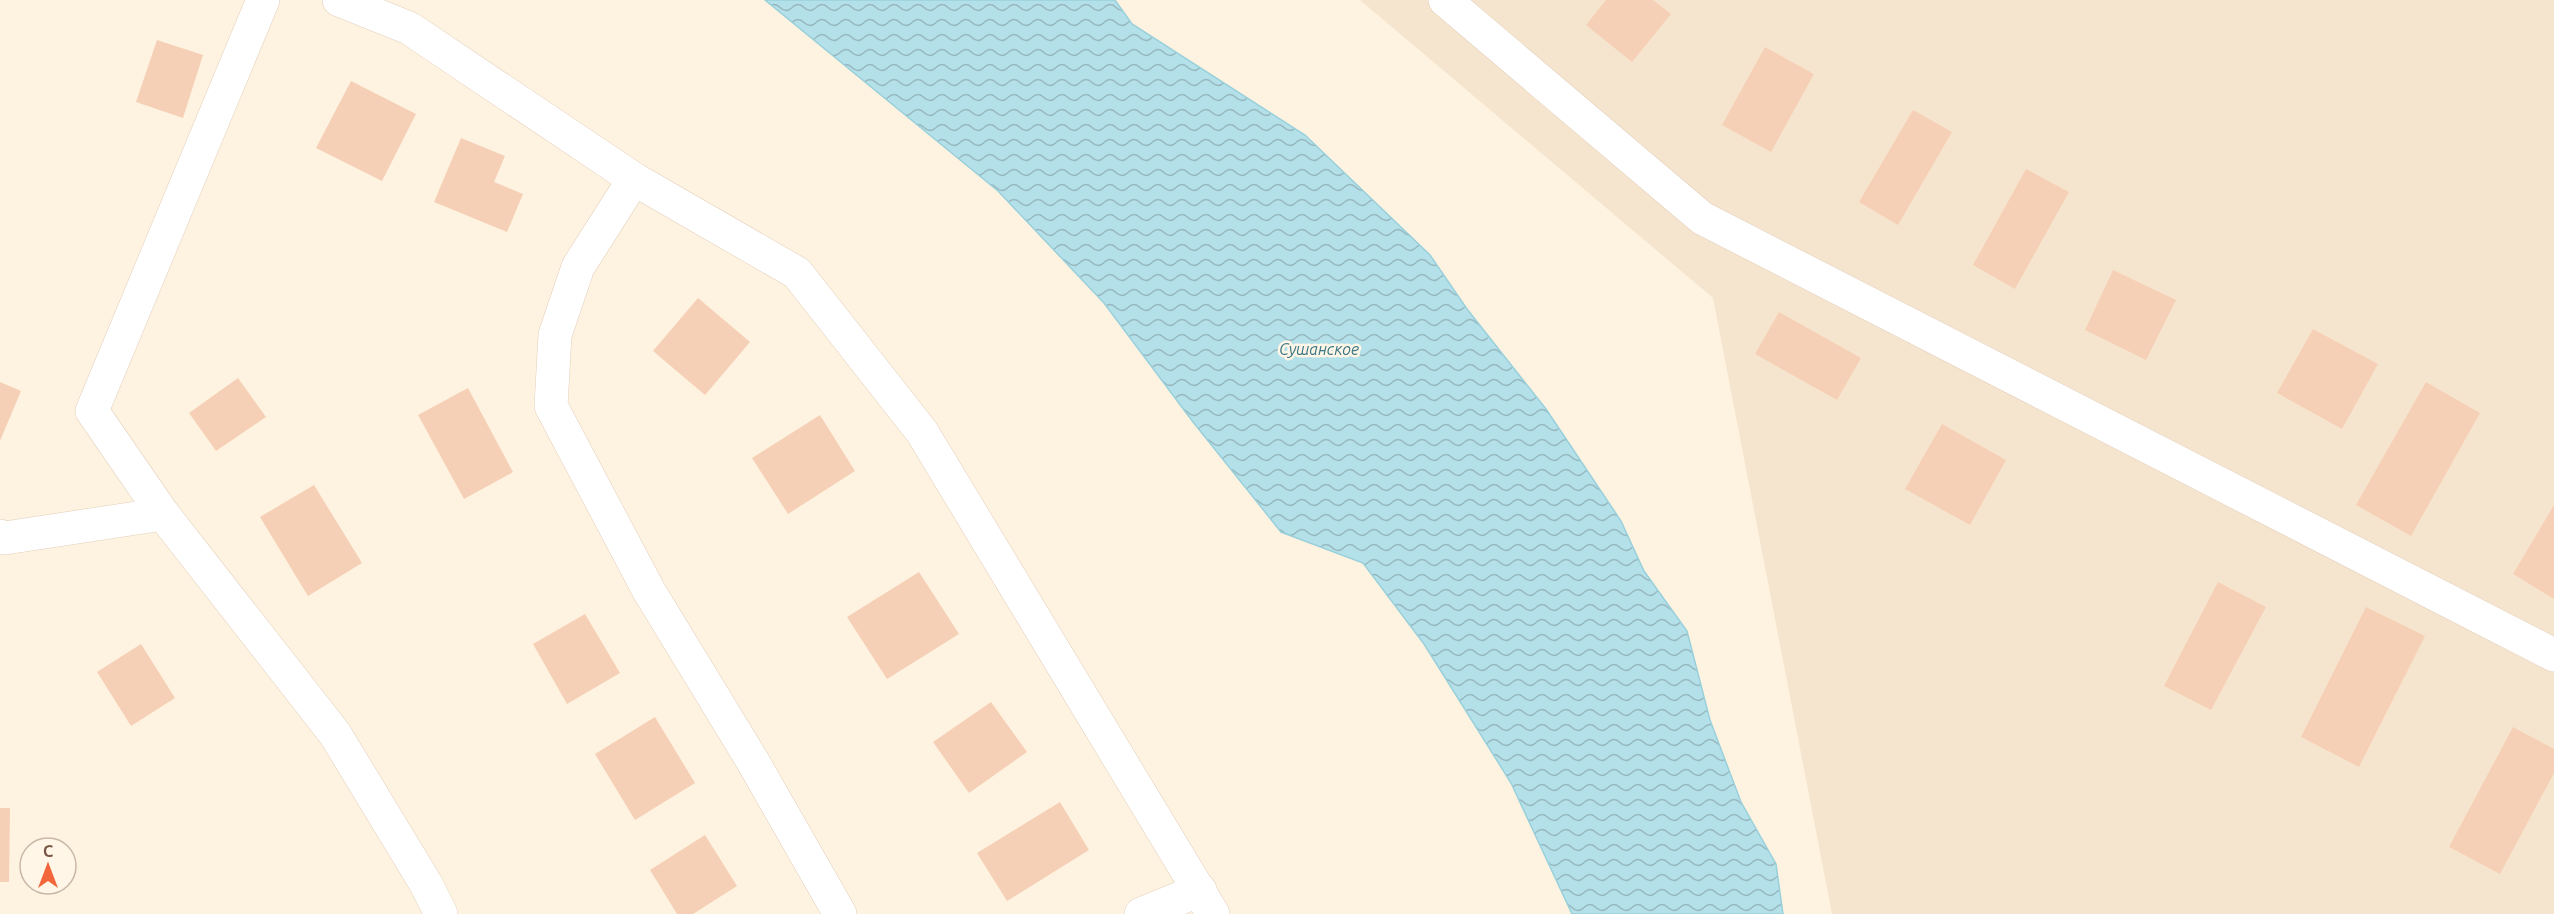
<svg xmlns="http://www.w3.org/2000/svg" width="2554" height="914" viewBox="0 0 2554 914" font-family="Ubuntu,sans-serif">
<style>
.residential{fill:#f6e5ce}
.water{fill:url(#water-waves);stroke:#99d0db;stroke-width:1.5}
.building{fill:#f6d0b6}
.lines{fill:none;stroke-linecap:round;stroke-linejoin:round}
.minor-casing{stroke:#e3cfbc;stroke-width:34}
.minor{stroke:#fff;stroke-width:33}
.labels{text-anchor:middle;stroke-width:5;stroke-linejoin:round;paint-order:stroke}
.water-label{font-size:16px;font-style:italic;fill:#3b7885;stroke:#fff6e8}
</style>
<defs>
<pattern id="water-waves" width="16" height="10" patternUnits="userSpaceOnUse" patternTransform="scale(1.5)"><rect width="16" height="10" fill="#b4e0e9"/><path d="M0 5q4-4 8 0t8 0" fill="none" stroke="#97b8bf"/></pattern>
</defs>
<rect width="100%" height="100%" fill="#fef3e0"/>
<path class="residential" d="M1360 0H2554V914H1832L1713 298Z"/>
<path class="water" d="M765 0H1115L1132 24 1305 135 1430 255 1467 309 1546 409 1621 521 1644 571 1687 631 1710 720 1741 802 1776 864 1783 914H1572L1511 783 1424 644 1363 563 1281 532 1193 422 1104 303 998 191Z"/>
<g class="building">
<path d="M1606 0H1653L1671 14 1632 62 1586 25Z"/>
<path d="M157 40 203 55 183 118 136 102Z"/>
<path d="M1765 47 1814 74 1771 152 1722 125Z"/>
<path d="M351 81 416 114 382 181 316 148Z"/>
<path d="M1913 110 1952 132 1898 225 1859 202Z"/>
<path d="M461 138 505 156 494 182 523 194 507 232 434 202Z"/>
<path d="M2026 169 2069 192 2015 289 1973 265Z"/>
<path d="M2113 270 2176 300 2146 360 2085 330Z"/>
<path d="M698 298 750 342 705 395 653 351Z"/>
<path d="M1779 312 1861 358 1837 400 1755 354Z"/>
<path d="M2313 329 2378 364 2342 429 2277 393Z"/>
<path d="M238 378 266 417 216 451 189 413Z"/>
<path d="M0 382 21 391 0 441Z"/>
<path d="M2426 382 2480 413 2411 536 2356 505Z"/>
<path d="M468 388 513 472 464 499 418 415Z"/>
<path d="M820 415 855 471 788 514 752 458Z"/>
<path d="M1942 424 2006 460 1970 525 1905 489Z"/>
<path d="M314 485 362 563 308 596 260 517Z"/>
<path d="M2554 505V599L2513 574Z"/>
<path d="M919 572 959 634 887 679 847 617Z"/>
<path d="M2218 582 2266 607 2211 710 2164 686Z"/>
<path d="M2366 607 2425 636 2359 767 2301 737Z"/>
<path d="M585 614 620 673 567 704 533 644Z"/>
<path d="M141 644 175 698 131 726 97 672Z"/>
<path d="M991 702 1027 752 969 793 933 742Z"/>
<path d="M655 717 695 783 635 820 595 754Z"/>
<path d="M2513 727 2554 749V773L2500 874 2449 847Z"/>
<path d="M1060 802 1089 850 1007 901 977 853Z"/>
<path d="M0 808H10L9 882H0Z"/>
<path d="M705 835 737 886 693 914H677L650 870Z"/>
</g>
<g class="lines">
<defs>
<g id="minor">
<path d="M263 0 92 411 163 514 335 734 426 884 441 914"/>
<path d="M339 0 409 28 634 179 797 273 922 432 1213 914"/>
<path d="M1445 0 1702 218 2554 655"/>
<path d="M634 179 578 267 555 335 551 406 649 591 752 760 840 914"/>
<path d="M0 536 5 538 163 514"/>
<path d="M1141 914 1200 890"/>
</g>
</defs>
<use href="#minor" class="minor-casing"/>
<use href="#minor" class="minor"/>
</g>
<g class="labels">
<g class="water-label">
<text x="1319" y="355">Сушанское</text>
</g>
</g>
<g transform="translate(48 866)"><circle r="28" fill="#fff6e8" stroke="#c9b7a7" stroke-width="1.5"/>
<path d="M0-4.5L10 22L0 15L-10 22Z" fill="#f2663b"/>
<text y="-9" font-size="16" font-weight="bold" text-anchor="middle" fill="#775846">С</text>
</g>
</svg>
